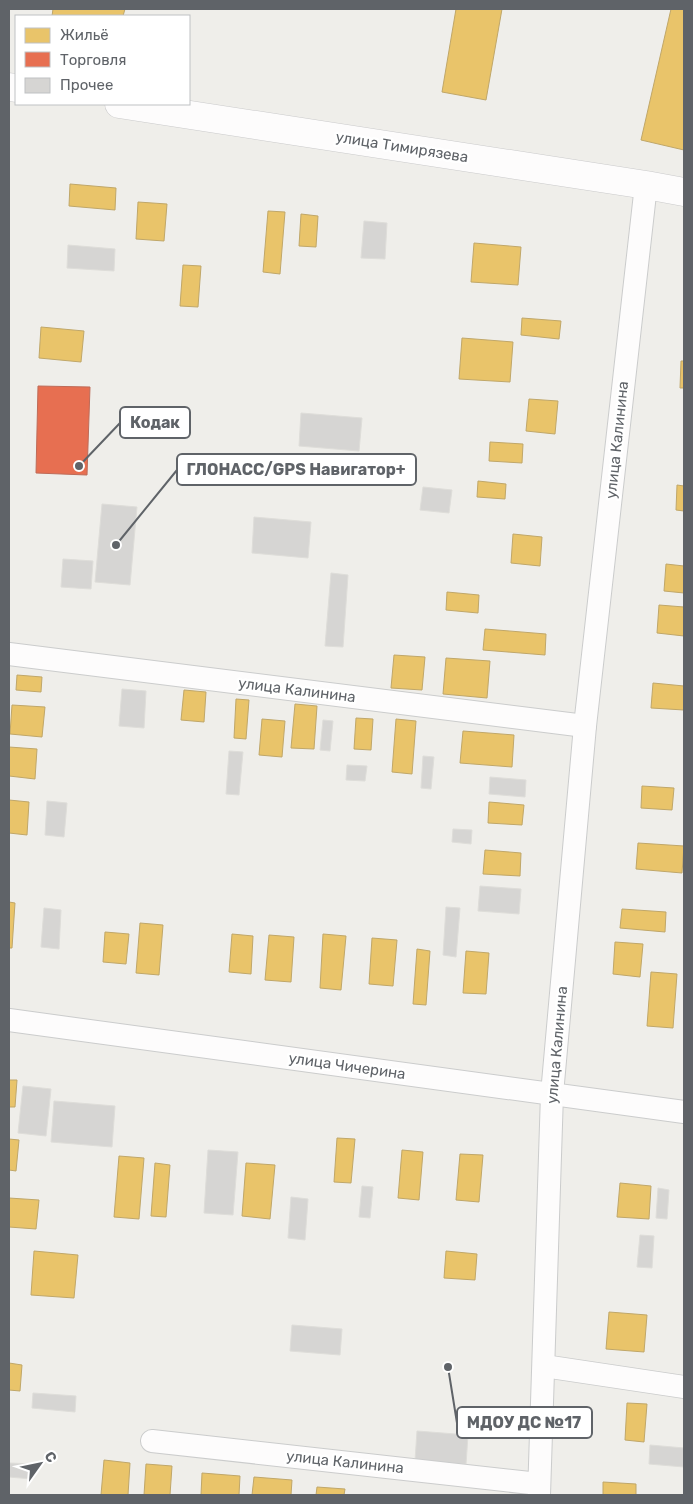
<svg xmlns="http://www.w3.org/2000/svg" width="693" height="1504" viewBox="0 0 693 1504" font-family="Rubik,sans-serif">
<style>
.homes{fill:#e9c46a;stroke:#c0a769}
.shops{fill:#e76f51;stroke:#be6b58}
.building{fill:#d6d5d3;stroke:#deddd9}
.lines{fill:none;stroke-linecap:round;stroke-linejoin:round}
.street-casing{stroke:#cbcccc;stroke-width:24}
.secondary-casing{stroke:#cacacb;stroke-width:29}
.street{stroke:#fdfcfc;stroke-width:22}
.secondary{stroke:#fdfcfc;stroke-width:28}
.labels{text-anchor:middle;stroke-width:5;stroke-linejoin:round;paint-order:stroke}
.street-label{font-size:15px;fill:#5f6368;stroke:#fff}
.leader{fill:none;stroke:#5f6368;stroke-width:2}
.callout-dot{fill:#5f6368;stroke:#fff;stroke-width:2}
.callout{fill:#fff;stroke:#5f6368;stroke-width:2}
.callout-label{font-size:16px;text-anchor:middle;font-weight:bold;fill:#5f6368}
</style>
<rect width="100%" height="100%" fill="#efeeea"/>
<g class="homes">
<path d="M53 9H125L123 16H52Z"/>
<path d="M456 9H502L486 100 442 92Z"/>
<path d="M671 9H684V150L641 140Z"/>
<path d="M70 184 116 188 115 210 69 206Z"/>
<path d="M138 202 167 204 164 241 136 239Z"/>
<path d="M268 211 285 212 280 274 263 272Z"/>
<path d="M301 214 318 216 316 247 299 246Z"/>
<path d="M474 243 521 247 518 285 471 282Z"/>
<path d="M183 265 201 266 198 307 180 306Z"/>
<path d="M522 318 561 321 559 339 521 335Z"/>
<path d="M41 327 84 331 81 362 39 358Z"/>
<path d="M462 338 513 342 510 382 459 379Z"/>
<path d="M681 361H684V388H680Z"/>
<path d="M529 399 558 401 555 434 526 431Z"/>
<path d="M490 442 523 444 522 463 489 461Z"/>
<path d="M478 481 506 484 505 499 477 497Z"/>
<path d="M677 485 684 486V511L676 510Z"/>
<path d="M513 534 542 537 540 566 511 563Z"/>
<path d="M666 564 684 566V593L664 591Z"/>
<path d="M447 592 479 595 478 613 446 610Z"/>
<path d="M659 605 684 607V636L657 633Z"/>
<path d="M485 629 546 634 545 655 483 650Z"/>
<path d="M394 655 425 657 422 690 391 688Z"/>
<path d="M446 658 490 661 487 698 443 694Z"/>
<path d="M17 675 42 677 41 692 16 690Z"/>
<path d="M653 683 684 686V710L651 708Z"/>
<path d="M184 690 206 692 204 722 181 720Z"/>
<path d="M236 699 249 700 246 739 234 738Z"/>
<path d="M295 704 317 706 314 749 291 748Z"/>
<path d="M12 705 45 707 42 737 10 734Z"/>
<path d="M356 718 373 719 371 750 354 749Z"/>
<path d="M262 719 285 721 282 757 259 755Z"/>
<path d="M396 719 416 721 412 774 392 772Z"/>
<path d="M463 731 514 735 512 767 460 763Z"/>
<path d="M9 747 37 749 35 779 9 776Z"/>
<path d="M642 786 674 788 672 810 641 808Z"/>
<path d="M9 800 29 802 27 835 9 833Z"/>
<path d="M489 802 524 805 522 825 488 823Z"/>
<path d="M638 843 684 846 682 873 636 869Z"/>
<path d="M485 850 521 853 520 876 483 874Z"/>
<path d="M9 902 15 903 12 948H9Z"/>
<path d="M622 909 666 912 665 932 620 928Z"/>
<path d="M140 923 163 925 159 975 136 973Z"/>
<path d="M105 932 129 934 126 964 103 962Z"/>
<path d="M232 934 253 936 251 974 229 972Z"/>
<path d="M323 934 346 936 341 990 320 988Z"/>
<path d="M269 935 294 937 291 982 265 980Z"/>
<path d="M372 938 397 940 393 986 369 984Z"/>
<path d="M615 942 643 944 640 977 613 974Z"/>
<path d="M417 949 430 951 426 1005 413 1004Z"/>
<path d="M466 951 489 953 486 994 463 993Z"/>
<path d="M651 972 677 974 673 1028 647 1026Z"/>
<path d="M9 1080H17L15 1107H9Z"/>
<path d="M337 1138 355 1139 351 1183 334 1182Z"/>
<path d="M9 1139 19 1140 16 1171 9 1170Z"/>
<path d="M402 1150 423 1152 419 1200 398 1198Z"/>
<path d="M460 1154 483 1155 479 1202 456 1200Z"/>
<path d="M119 1156 144 1158 139 1219 114 1217Z"/>
<path d="M155 1163 170 1165 166 1217 151 1216Z"/>
<path d="M246 1163 275 1165 270 1219 242 1216Z"/>
<path d="M620 1183 651 1186 649 1219 617 1217Z"/>
<path d="M9 1198 39 1200 36 1229 9 1227Z"/>
<path d="M34 1251 78 1255 74 1298 31 1295Z"/>
<path d="M446 1251 477 1254 475 1280 444 1278Z"/>
<path d="M609 1312 647 1315 644 1352 606 1349Z"/>
<path d="M9 1363 22 1365 20 1391 9 1390Z"/>
<path d="M627 1403 647 1404 644 1442 625 1440Z"/>
<path d="M104 1460 130 1463 128 1495H101Z"/>
<path d="M146 1464 172 1466 170 1495H144Z"/>
<path d="M202 1473 240 1476 239 1495H201Z"/>
<path d="M254 1477 292 1480 291 1495H252Z"/>
<path d="M603 1482 636 1484V1495H603Z"/>
<path d="M317 1487 345 1489 344 1495H316Z"/>
</g>
<path class="shops" d="M38 386 90 387 87 475 36 473Z"/>
<g class="building">
<path d="M364 221 387 223 385 259 361 258Z"/>
<path d="M68 245 115 249 114 271 67 268Z"/>
<path d="M301 413 362 418 359 451 299 446Z"/>
<path d="M423 487 452 490 449 513 420 510Z"/>
<path d="M102 504 137 507 130 585 95 582Z"/>
<path d="M254 517 311 522 308 558 252 553Z"/>
<path d="M63 559 93 561 91 589 61 587Z"/>
<path d="M331 573 348 575 343 647 325 646Z"/>
<path d="M122 689 146 691 144 728 119 726Z"/>
<path d="M323 720 333 721 330 751 320 750Z"/>
<path d="M229 751 243 752 239 795 226 794Z"/>
<path d="M423 756 434 757 431 789 421 788Z"/>
<path d="M347 765 367 766 365 781 346 780Z"/>
<path d="M490 777 526 780 525 797 489 794Z"/>
<path d="M47 801 67 803 64 837 45 835Z"/>
<path d="M453 829 472 830 471 844 452 842Z"/>
<path d="M480 886 521 889 519 914 478 911Z"/>
<path d="M446 907 460 908 456 957 443 955Z"/>
<path d="M44 908 61 910 59 949 41 947Z"/>
<path d="M23 1086 51 1089 46 1136 18 1133Z"/>
<path d="M54 1101 115 1106 112 1147 51 1142Z"/>
<path d="M208 1150 238 1152 233 1215 204 1213Z"/>
<path d="M362 1186 373 1187 370 1218 359 1217Z"/>
<path d="M658 1188 669 1190 667 1219 656 1218Z"/>
<path d="M291 1197 308 1199 305 1240 288 1238Z"/>
<path d="M640 1235 654 1236 652 1268 637 1267Z"/>
<path d="M292 1325 342 1329 340 1355 290 1351Z"/>
<path d="M33 1393 76 1396 75 1412 32 1408Z"/>
<path d="M417 1431 468 1435 466 1464 415 1461Z"/>
<path d="M650 1445 684 1448V1467L649 1464Z"/>
<path d="M9 1463 33 1464 32 1479 9 1477Z"/>
</g>
<g class="lines">
<defs>
<g id="street">
<path d="M9 654 585 726"/>
<path d="M9 1020 684 1112"/>
<path d="M544 1366 684 1387"/>
<path d="M152 1441 539 1484"/>
<path d="M539 1495 552 1094 585 726 646 185"/>
</g>
<g id="secondary">
<path d="M9 87 16 88"/>
<path d="M119 104 646 185 684 192"/>
</g>
</defs>
<use href="#street" class="street-casing"/>
<use href="#secondary" class="secondary-casing"/>
<use href="#street" class="street"/>
<use href="#secondary" class="secondary"/>
</g>
<g class="labels">
<g class="street-label">
<text transform="translate(402 147) rotate(9)" y="5">улица Тимирязева</text>
<text transform="translate(617 440) rotate(-84)" y="5">улица Калинина</text>
<text transform="translate(297 690) rotate(7)" y="5">улица Калинина</text>
<text transform="translate(557 1045) rotate(-85)" y="5">улица Калинина</text>
<text transform="translate(347 1066) rotate(8)" y="5">улица Чичерина</text>
<text transform="translate(345 1462) rotate(6)" y="5">улица Калинина</text>
</g>
</g>
<path class="leader" d="M79 466L120 423M116 545L177 470M448 1367L457 1423"/>
<g class="callout-dot">
<circle cx="79" cy="466" r="5"/>
<circle cx="116" cy="545" r="5"/>
<circle cx="448" cy="1367" r="5"/>
</g>
<g class="callout">
<rect x="120" y="407" width="70" height="31" rx="5"/>
<rect x="177" y="454" width="239" height="31" rx="5"/>
<rect x="457" y="1407" width="135" height="31" rx="5"/>
</g>
<g class="callout-label">
<text x="155" y="428">Кодак</text>
<text x="296" y="475">ГЛОНАСС/GPS Навигатор+</text>
<text x="524" y="1428">МДОУ ДС №17</text>
</g>
<rect width="693" height="1504" fill="none" stroke="#5f6368" stroke-width="20"/>
<rect x="15" y="15" width="175" height="90" fill="#ffffff" stroke="#bfc1c3"/>
<rect x="25" y="28" width="25" height="15" fill="#e9c46a" stroke="#bfc1c3"/>
<text x="60" y="40" font-size="15" fill="#5f6368">Жильё</text>
<rect x="25" y="52" width="25" height="15" fill="#e76f51" stroke="#bfc1c3"/>
<text x="60" y="65" font-size="15" fill="#5f6368">Торговля</text>
<rect x="25" y="78" width="25" height="15" fill="#d6d5d3" stroke="#bfc1c3"/>
<text x="60" y="90" font-size="15" fill="#5f6368">Прочее</text>
<g transform="translate(40 1464) rotate(57)" stroke="#ffffff" stroke-width="4" paint-order="stroke">
<path d="M0-4L9 19L0 12L-9 19Z" fill="#5f6368"/>
<text y="-8" font-size="14" font-weight="bold" text-anchor="middle" fill="#5f6368">С</text>
</g>
</svg>
